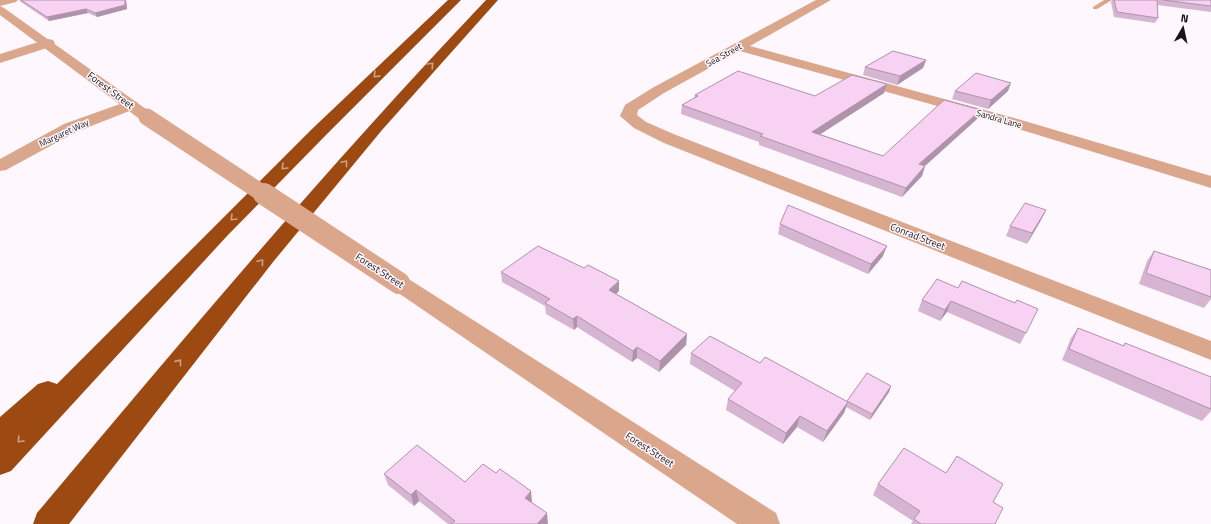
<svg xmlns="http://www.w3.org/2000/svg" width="1211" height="524" viewBox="0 0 1211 524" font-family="'Titillium Web',sans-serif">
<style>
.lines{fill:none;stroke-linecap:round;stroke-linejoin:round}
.service{fill:#daa78c;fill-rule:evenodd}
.minor{fill:#daa78c;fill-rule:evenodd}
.tertiary{fill:#daa78c;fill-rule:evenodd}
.motorway{fill:#9d4a12;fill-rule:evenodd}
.tertiary-bridge-far1{stroke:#daa78c;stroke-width:17}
.tertiary-bridge{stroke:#daa78c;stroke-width:22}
.wall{fill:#d5b5d1}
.shaded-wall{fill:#ae93aa}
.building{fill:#f8d2f3;stroke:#ae93aa}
.oneway{stroke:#cea088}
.labels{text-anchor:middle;stroke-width:3;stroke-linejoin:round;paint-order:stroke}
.far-street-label{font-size:9px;fill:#181417;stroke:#fef7fd}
.street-label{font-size:10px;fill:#181417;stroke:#fef7fd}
</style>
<rect width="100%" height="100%" fill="#fef7fd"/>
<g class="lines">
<path class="service" d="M1104 0H1112L1097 9H1093V7Z"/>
<g class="minor">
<path d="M0 0H18L16 2 0 6Z"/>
<path d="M816 0H831L750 46 1014 118 1211 176V188L1002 124 740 51 664 93 638 110 637 115 646 122 676 135 1211 341V360L664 143 634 128 620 116 625 105 654 87Z"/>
<path d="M48 39 53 40 55 43 53 46 0 63V54Z"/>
<path d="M131 100 137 102 139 105 137 108 76 132 6 170 0 171V159L64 124Z"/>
</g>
<g class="tertiary">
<path d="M0 6 4 8 153 114 155 117 153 120 147 122 141 120 0 15Z"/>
<path d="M399 276 407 278 776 513 780 524H737L391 288 388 283 391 278Z"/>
</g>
<g class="motorway">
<path d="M448 0H461L324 137 227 236 11 471 0 475V417L38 384 48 381 57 384 312 129Z"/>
<path d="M486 0H498L382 130 273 262 69 524H33L37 513C183 339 329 165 486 0Z"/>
</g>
<path class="tertiary-bridge-far1" d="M147 117 265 195"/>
<path class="tertiary-bridge" d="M264 194 399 283"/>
</g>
<g class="wall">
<path d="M19 0H126L127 9 97 17 88 13 49 21 21 2Z"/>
<path d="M1112 0H1211V12L1157 5 1158 18 1155 23 1114 17 1111 2Z"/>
<path d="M926 60 923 68 897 85 863 75 865 67Z"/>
<path d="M887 84 884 93 820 134 883 156 977 119 925 166 922 176 902 197 759 145V142L681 114 682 105 694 98 695 95 815 96Z"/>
<path d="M955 91H1008L988 109 952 99Z"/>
<path d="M1046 210 1041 220 1027 244 1006 236 1010 226Z"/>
<path d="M780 224 883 256 868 274 778 234Z"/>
<path d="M1154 251 1211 270V299L1204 308 1139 284 1147 261Z"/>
<path d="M584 268 619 281V291L616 294 687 334 686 345 659 372 637 358 632 362 577 327 574 330 546 314 545 306 502 282 501 272Z"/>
<path d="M937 279 1026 333 1020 344 947 312 940 321 918 311 922 300Z"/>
<path d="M1078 328 1123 346 1125 343 1211 377V411L1202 421 1062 360 1071 338Z"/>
<path d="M691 353 760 363 847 402V401L891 386 889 392 870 420 846 407 844 413 823 442 797 427 783 444 726 410 728 399 735 391 690 364Z"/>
<path d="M384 474 465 482 532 502 548 524H448L419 501 414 506 388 485Z"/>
<path d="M878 484 993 502 995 524H911L913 521 873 495Z"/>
</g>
<g class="shaded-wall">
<path d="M125 0H126L127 9 97 17 95 13Z"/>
<path d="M86 9 88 13 49 21 47 17Z"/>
<path d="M926 60 923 68 897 85 900 76Z"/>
<path d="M1011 83 1008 91 988 109 991 100Z"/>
<path d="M887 84 884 93 810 141 812 132Z"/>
<path d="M981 110 977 119 916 174 919 164Z"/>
<path d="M925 166 922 176 902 197 906 188Z"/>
<path d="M1046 210 1041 220 1027 244 1032 233Z"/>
<path d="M887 246 883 256 868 274 871 264Z"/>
<path d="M619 281V291L609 300V290Z"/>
<path d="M951 301 947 312 940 321 945 310Z"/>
<path d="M577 316V327L574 330 573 319Z"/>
<path d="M687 334 686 345 659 372 660 361Z"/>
<path d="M637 347V358L632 362 633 351Z"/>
<path d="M891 386 889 392 870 420 872 414Z"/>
<path d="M848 402 844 413 823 442 827 431Z"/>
<path d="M800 416 797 427 783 444 786 433Z"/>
<path d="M416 490 419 501 414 506 411 495Z"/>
<path d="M531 491 532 502 527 509 525 498Z"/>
<path d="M547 513 548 524H537Z"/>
</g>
<g class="building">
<path d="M21 0H125V5L95 13 86 9 47 17Z"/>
<path d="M1114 0H1157L1158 18 1117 12Z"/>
<path d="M1163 0H1211V6Z"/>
<path d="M893 51 926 60 900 76 865 67Z"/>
<path d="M738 71 815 96 852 75 887 84 812 132 883 156 944 100 981 110 919 164 925 166 906 188 760 136 763 134 682 105 698 96 695 95Z"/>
<path d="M976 73 1011 83 991 100 955 91Z"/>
<path d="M1025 203 1046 210 1032 233 1010 226Z"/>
<path d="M788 205 887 246 871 264 780 224Z"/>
<path d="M538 246 584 268 588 265 619 281 609 290 687 334 660 361 637 347 633 351 577 316 573 319 545 303 550 299 501 272Z"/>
<path d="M1154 251 1211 270V297L1146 273Z"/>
<path d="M937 279 958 288 962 281 1015 303 1017 300 1038 309 1026 333 951 301 945 310 922 300Z"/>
<path d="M1078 328 1124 346 1125 343 1211 377V409L1069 349Z"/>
<path d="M710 336 760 363 765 357 848 402 827 431 800 416 786 433 728 399 742 383 691 353Z"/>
<path d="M867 373 891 386 872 414 847 401Z"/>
<path d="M417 445 465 482 483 464 496 473 500 469 531 491 525 498 547 513 537 524H451L455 521 416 490 411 495 384 474Z"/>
<path d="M904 448 946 473 957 456 1003 484 993 502 1003 508 995 524H921L914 519 920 511 878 484Z"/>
</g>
<defs><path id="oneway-chevron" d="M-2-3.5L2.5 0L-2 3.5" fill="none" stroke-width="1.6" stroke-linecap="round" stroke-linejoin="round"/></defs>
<g class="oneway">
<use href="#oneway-chevron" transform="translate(431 65) rotate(-47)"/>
<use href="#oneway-chevron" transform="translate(376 75) rotate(136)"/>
<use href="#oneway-chevron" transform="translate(345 163) rotate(-50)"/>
<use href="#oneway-chevron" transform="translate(284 167) rotate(135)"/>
<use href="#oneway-chevron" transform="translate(233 218) rotate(135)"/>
<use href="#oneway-chevron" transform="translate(261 262) rotate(-50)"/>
<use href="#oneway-chevron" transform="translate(179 362) rotate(-51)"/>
<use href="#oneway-chevron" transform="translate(20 440) rotate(133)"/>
</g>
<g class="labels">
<g class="far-street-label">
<text transform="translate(724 55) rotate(-29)" y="3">Sea Street</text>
<text transform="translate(999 119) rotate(16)" y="3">Sandra Lane</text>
<text transform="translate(64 133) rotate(-25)" y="3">Margaret Way</text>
</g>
<g class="street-label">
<text transform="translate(111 90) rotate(37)" y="4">Forest Street</text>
<text transform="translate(918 236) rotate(21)" y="4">Conrad Street</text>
<text transform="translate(380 270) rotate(33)" y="4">Forest Street</text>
<text transform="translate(650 449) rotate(33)" y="4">Forest Street</text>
</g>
</g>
<g transform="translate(1183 28) rotate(9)" stroke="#fef7fd" stroke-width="3" paint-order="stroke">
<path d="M0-3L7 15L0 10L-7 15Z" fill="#181417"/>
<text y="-6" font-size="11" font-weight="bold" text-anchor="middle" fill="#181417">N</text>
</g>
</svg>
